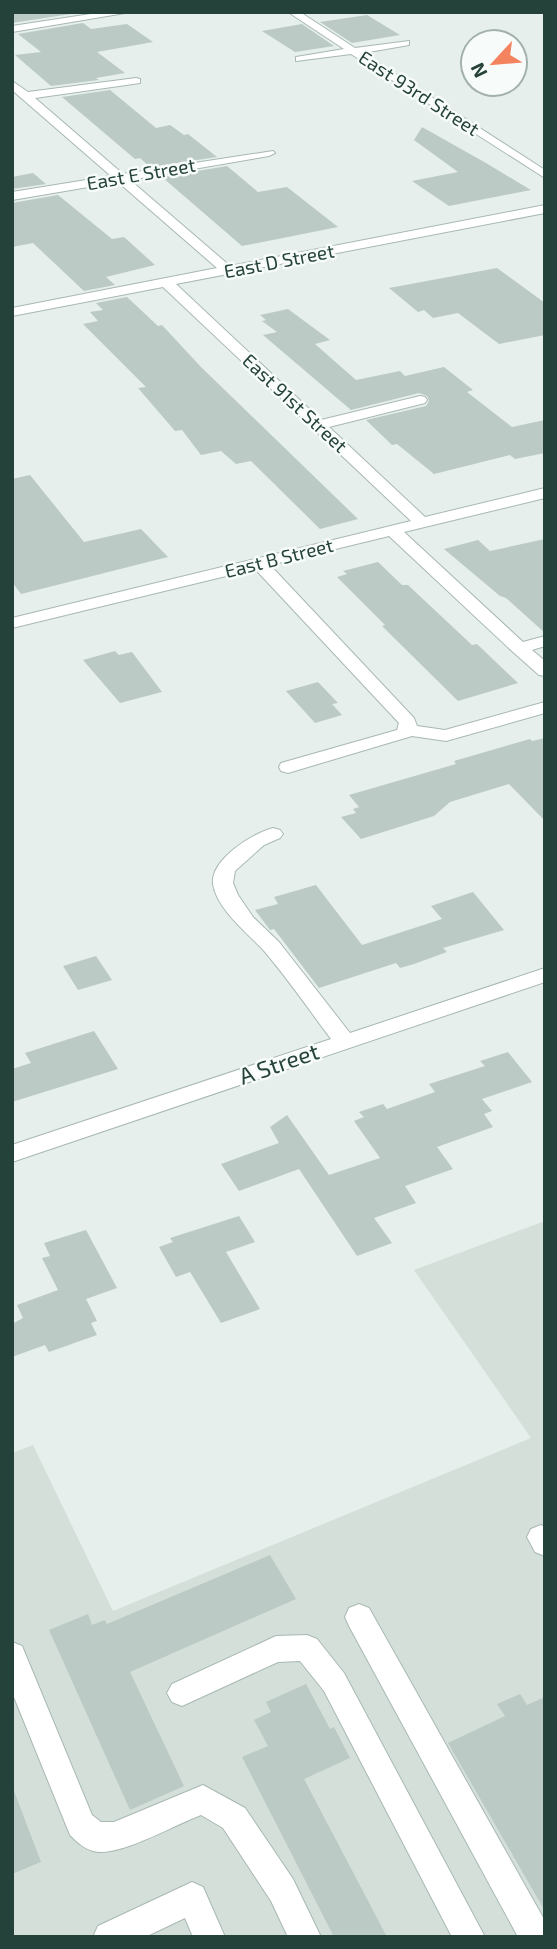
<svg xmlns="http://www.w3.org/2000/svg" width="557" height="1949" viewBox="0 0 557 1949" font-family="'Exo 2',sans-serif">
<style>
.built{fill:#d4dfda}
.building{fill:#bbcac4}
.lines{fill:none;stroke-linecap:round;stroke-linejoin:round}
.minor-casing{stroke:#a8b8b2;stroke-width:2}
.minor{fill:#fff;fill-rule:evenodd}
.labels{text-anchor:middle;stroke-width:5;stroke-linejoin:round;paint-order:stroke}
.far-street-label{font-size:19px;fill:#24423a;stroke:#f7fbf9}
.street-label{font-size:23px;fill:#24423a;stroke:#f7fbf9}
</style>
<rect width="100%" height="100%" fill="#e6efeb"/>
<path class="built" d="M545 1221V1937H12V1453L33 1445 113 1611 531 1438 414 1270Z"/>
<g class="building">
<path d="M12 12H69L71 14 12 23Z"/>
<path d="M367 15 400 35 352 43 320 22Z"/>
<path d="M83 23 91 29 127 24 153 42 97 52 125 73 96 78 99 80 51 86 15 55 41 52 18 34Z"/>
<path d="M302 24 334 46 295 52 262 31Z"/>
<path d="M110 90 156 128 170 125 184 135 188 134 217 157 150 167 140 158 135 159 62 97Z"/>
<path d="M422 127 486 163 531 190 449 206 412 181 458 172 414 140Z"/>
<path d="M227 166 258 192 287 187 338 227 242 246 162 177Z"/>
<path d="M33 173 46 184 12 189V177Z"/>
<path d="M58 195 112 239 124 237 155 265 106 277 115 285 84 291 33 243 12 247V203Z"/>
<path d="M497 268 545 303V335L499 344 458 313 433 318 424 310 418 312 389 288Z"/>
<path d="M127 297 158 326 162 325 201 367 358 519 320 529 251 461 236 464 221 451 201 455 182 430 175 431 138 388 146 387 83 324 98 321 90 312 103 310 96 303Z"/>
<path d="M288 309 330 340 315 344 356 380 400 371 405 376 444 367 473 390 467 392 512 427 545 420V453L515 459 510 455 434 474 397 444 392 445 366 420 426 406 429 401 427 396 419 393 351 410 263 335 277 332 262 321 266 320 260 315Z"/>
<path d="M30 475 84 542 141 529 168 557 21 594 12 582V479Z"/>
<path d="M545 539V633L506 598 500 596 444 549 478 540 490 551Z"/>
<path d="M378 562 402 585H408L472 645 477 644 518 683 458 701 382 626 385 625 337 577 347 574 343 571Z"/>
<path d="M115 651 119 655 132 652 162 692 120 703 83 660Z"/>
<path d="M318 682 338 703 332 704 342 715 315 723 286 691Z"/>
<path d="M545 738V821L509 784 450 802 434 816 361 839 341 817 356 813 353 809 359 807 349 795 456 764 454 761 530 739 532 741Z"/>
<path d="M316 885 362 945 442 919 431 906 473 892 504 930 443 948 447 952 414 964 400 968 396 963 319 988 274 929 270 930 255 910 278 904 274 897Z"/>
<path d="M96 956 112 980 78 990 63 966Z"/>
<path d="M94 1031 118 1069 12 1102V1069L31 1063 25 1053Z"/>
<path d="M508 1052 532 1082 482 1099 492 1111 484 1114 493 1127 437 1147 453 1169 405 1186 416 1203 374 1218 392 1243 357 1256 299 1169 239 1191 221 1164 279 1143 270 1127 287 1115 329 1175 380 1158 354 1121 364 1117 359 1112 383 1104 387 1109 435 1092 429 1084 485 1066 480 1061Z"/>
<path d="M239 1216 255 1242 226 1252 260 1309 221 1323 190 1272 176 1277 159 1247 173 1242 170 1238Z"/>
<path d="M86 1230 117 1288 86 1299 97 1321 91 1323 97 1335 49 1352 45 1345 12 1357V1324L23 1318 17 1305 58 1290 42 1258 50 1256 44 1243Z"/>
<path d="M270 1555 296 1599 130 1672 184 1786 130 1810 49 1630 88 1614 92 1625 105 1620 107 1624Z"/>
<path d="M306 1684 330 1729 334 1727 350 1758 304 1779 387 1937H334L242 1757 268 1746 254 1720 271 1712 266 1702Z"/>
<path d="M520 1694 527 1705 545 1697V1911L448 1743 505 1716 497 1704Z"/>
<path d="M14 1791 41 1862 12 1874V1792Z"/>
</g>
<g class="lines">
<defs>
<g id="minor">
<path d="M104 12H131L12 32V26Z"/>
<path d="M288 12H300L355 48 409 41V45L363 53 545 170V178L351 54 296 61V57L344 49Z"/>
<path d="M136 78 140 79V83L35 98 123 174 273 151 275 153 269 156 130 180 230 266 545 205V213L176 284 321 420 420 396 425 397 427 400 425 403 329 427 425 517 545 488V498L404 532 523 642 545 636V646L532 650 545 661V676L539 675 513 652 389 536 270 565 414 718 417 726 445 730 545 702V713L446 741 412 736 288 773 281 771 279 767 281 763 397 730 399 723 255 569 12 628V618L411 521 163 287 12 316V308L217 268 118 182 12 200V192L111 176 12 90V81L28 92Z"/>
<path d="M273 828 280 830 283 834 280 838 264 845 235 871 233 883 238 895 253 917 279 942 350 1033 545 968V982L12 1162V1145L331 1039C309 1010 289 980 265 952 249 934 217 910 213 884 210 860 253 833 273 828Z"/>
<path d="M541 1525 545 1527V1556L535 1552 527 1537 531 1529Z"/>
<path d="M359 1604 369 1608 545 1921V1937H518L349 1626 345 1617 349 1608Z"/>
<path d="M307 1635 317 1639 344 1673 485 1937H452L324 1691 300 1661 278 1662 182 1706 172 1702 167 1693 172 1684 276 1636Z"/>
<path d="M12 1642 22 1646 92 1815 101 1822H114L203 1785 245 1808 293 1879 321 1937H288L271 1901 223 1828 201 1815C174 1825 118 1858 93 1851 83 1848 77 1842 70 1835L12 1692Z"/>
<path d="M192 1882 203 1887 225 1937H193L185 1918 145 1937H93L98 1926Z"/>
</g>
</defs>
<use href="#minor" class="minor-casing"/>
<use href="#minor" class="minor"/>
</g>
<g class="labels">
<g class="far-street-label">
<text transform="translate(419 93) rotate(33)" y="7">East 93rd Street</text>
<text transform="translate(141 174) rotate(-10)" y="7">East E Street</text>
<text transform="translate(279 261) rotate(-11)" y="7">East D Street</text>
<text transform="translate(295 403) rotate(43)" y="7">East 91st Street</text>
<text transform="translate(279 558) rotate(-14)" y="7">East B Street</text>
</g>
<g class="street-label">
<text transform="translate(279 1064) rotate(-19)" y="8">A Street</text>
</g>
</g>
<rect width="557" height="1949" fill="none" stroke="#24423a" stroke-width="28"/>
<g transform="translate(494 63) rotate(244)"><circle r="33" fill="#f7fbf9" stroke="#a3b1ad" stroke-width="2"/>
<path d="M0-5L12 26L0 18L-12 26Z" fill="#f4845f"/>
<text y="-10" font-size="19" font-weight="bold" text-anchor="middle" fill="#24423a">N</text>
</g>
</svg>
